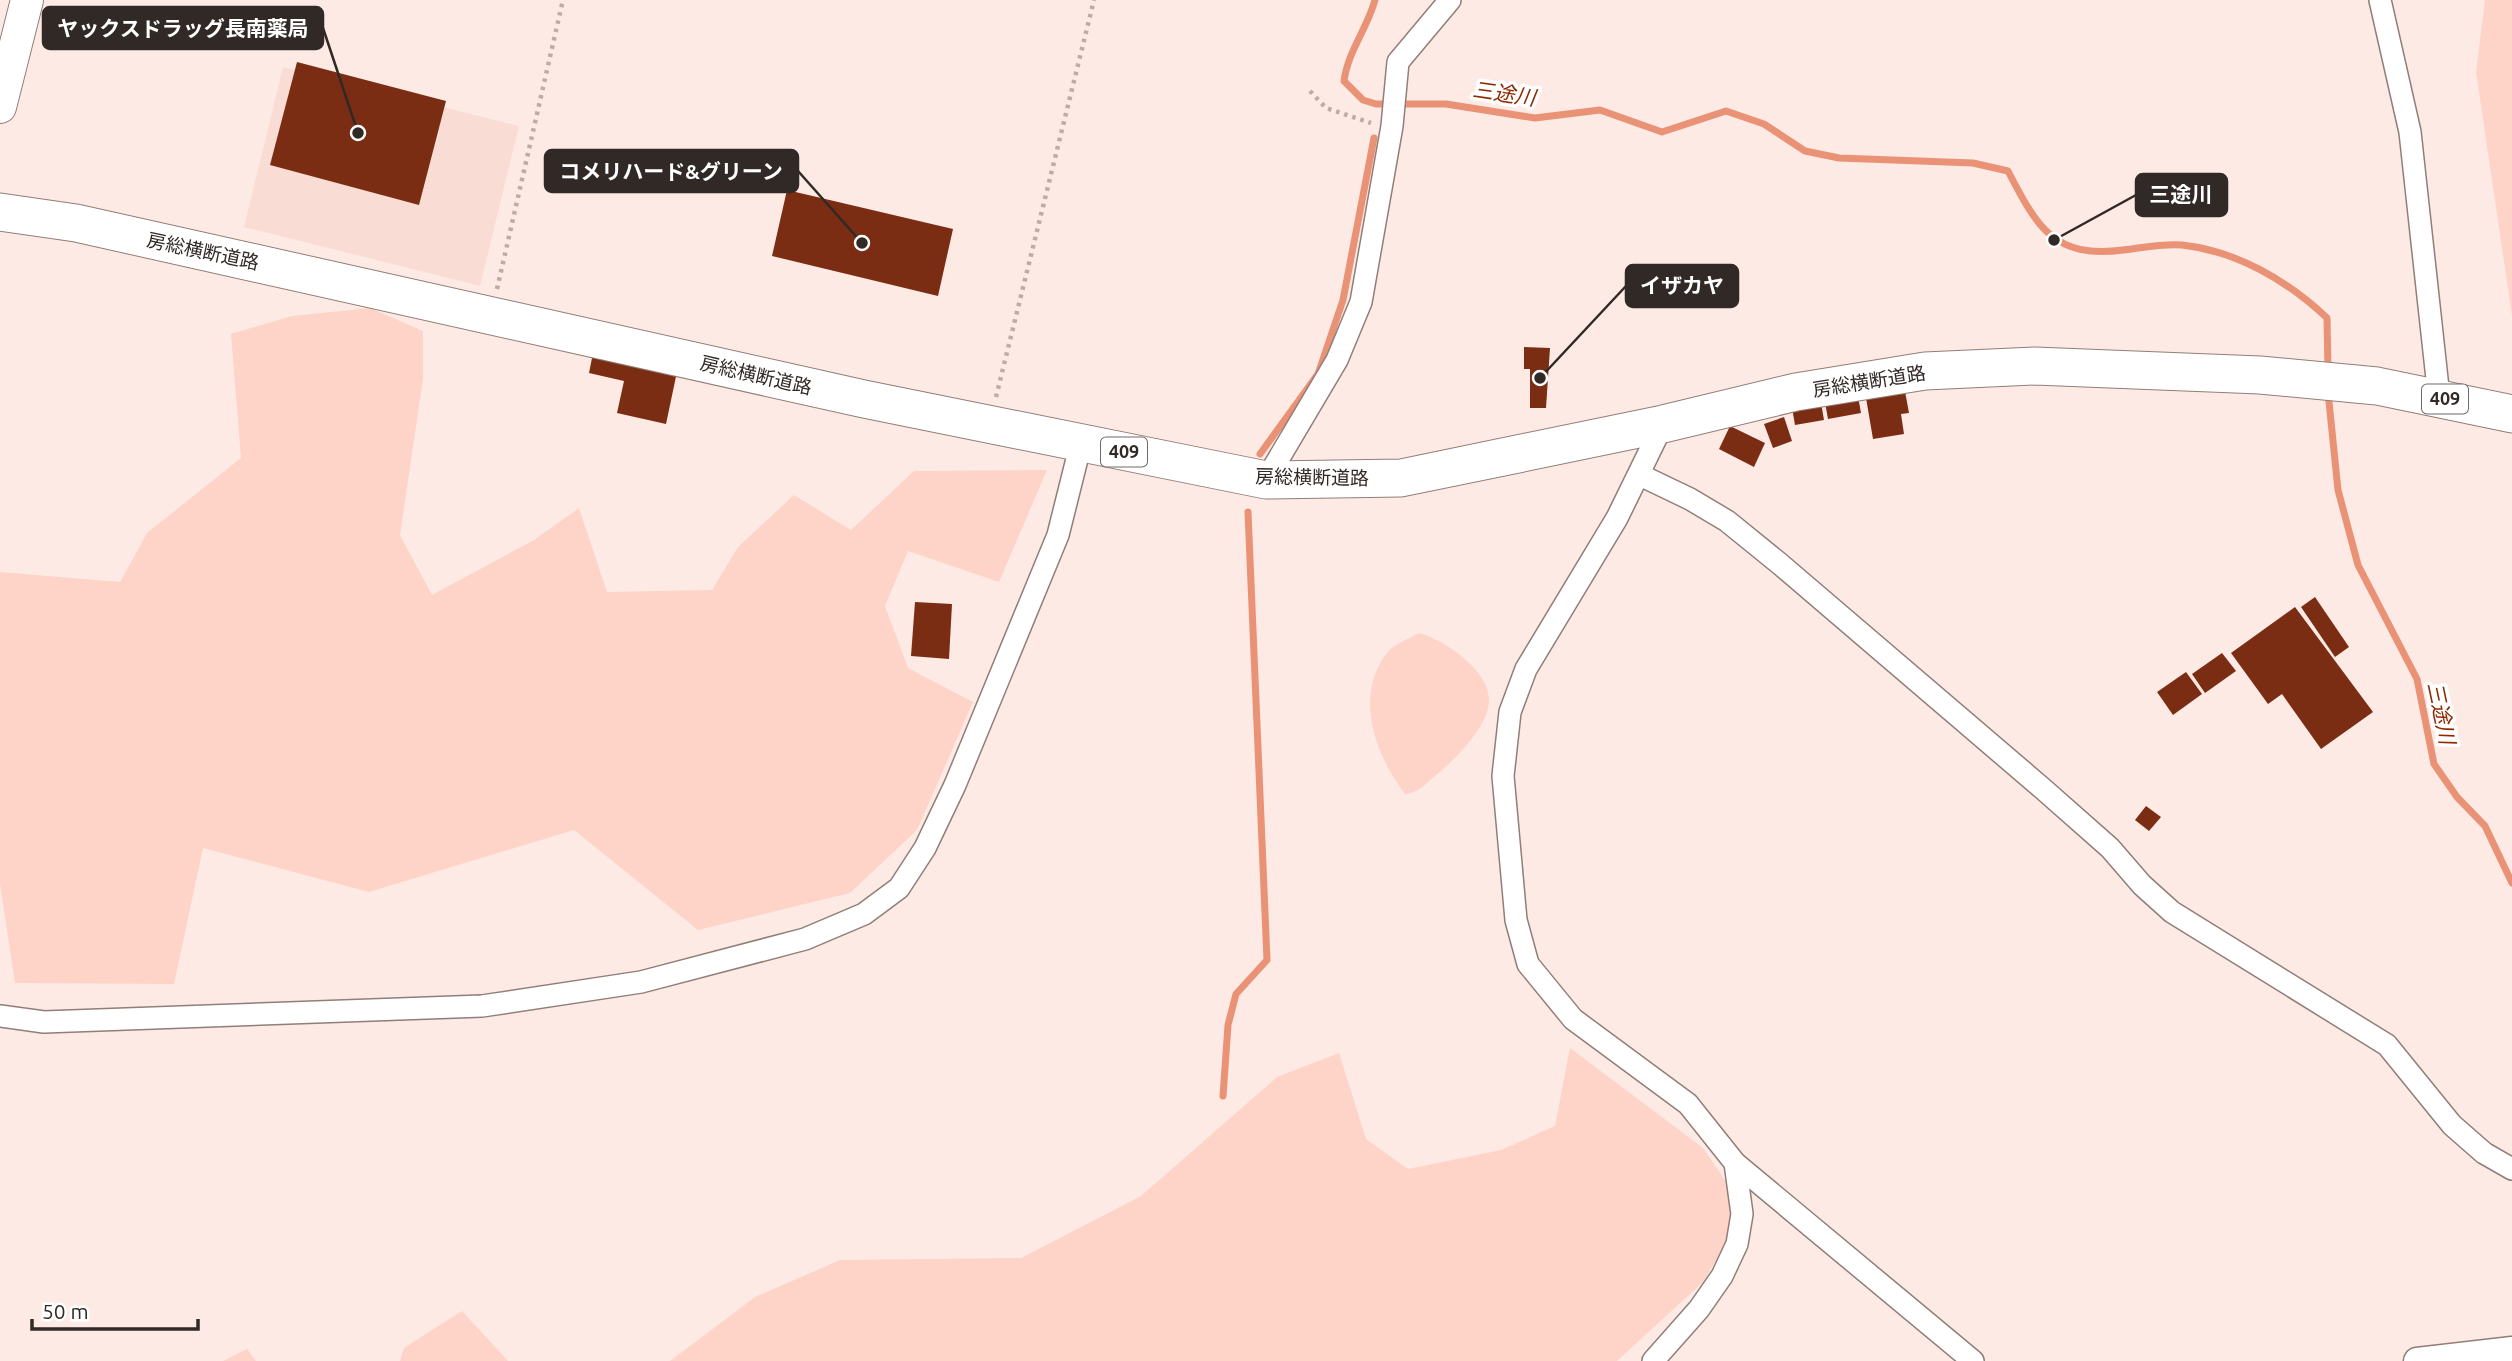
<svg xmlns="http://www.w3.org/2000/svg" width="2512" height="1361" viewBox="0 0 2512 1361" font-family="Ubuntu,'Noto Sans JP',sans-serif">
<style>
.built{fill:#f9ddd4}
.green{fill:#fdd4c7}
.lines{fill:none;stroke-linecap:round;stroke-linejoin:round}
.stream{stroke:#e99276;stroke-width:7}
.building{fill:#7a2d12}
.minor-casing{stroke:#907e78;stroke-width:24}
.tertiary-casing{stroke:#907e78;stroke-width:29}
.secondary-casing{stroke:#907e78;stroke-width:34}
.trunk-casing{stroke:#907e78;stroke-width:39}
.path{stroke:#bcaca7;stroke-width:4.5;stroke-dasharray:3.5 5;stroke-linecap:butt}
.minor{stroke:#fff;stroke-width:21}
.tertiary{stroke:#fff;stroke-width:26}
.secondary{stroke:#fff;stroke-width:32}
.trunk{stroke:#fff;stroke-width:37}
.labels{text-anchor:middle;stroke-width:7;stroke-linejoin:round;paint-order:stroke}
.shield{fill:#fff;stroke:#6e6967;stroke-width:2}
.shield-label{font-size:18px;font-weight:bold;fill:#302926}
.street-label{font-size:19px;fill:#302926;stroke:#fff}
.water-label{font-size:21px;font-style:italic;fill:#8f2a00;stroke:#fff}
.leader{fill:none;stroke:#302926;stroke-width:2.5}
.callout-dot{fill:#302926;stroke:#fff;stroke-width:2.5}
.callout{fill:#302926;stroke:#302926;stroke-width:2.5}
.callout-label{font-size:21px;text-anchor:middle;font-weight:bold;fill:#fff}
</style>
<rect width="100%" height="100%" fill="#feeae4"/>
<path class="built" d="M283 67 519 126 480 286 244 227Z"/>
<g class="green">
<path d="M2485 0H2512V316L2476 72Z"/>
<path d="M370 308 423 331V379L400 535 432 595 534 540 579 508 607 592 712 590 738 547 794 495 851 530 914 471 1047 470 999 582 908 551 885 606 908 668 973 702 917 830 850 893 698 930 574 830 369 892 203 848 174 984 15 983 0 884V572L120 582 147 533 241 458 231 334 292 316Z"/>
<path d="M1419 633C1444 640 1490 670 1489 701 1488 726 1458 756 1441 771 1429 780 1420 793 1405 794 1376 756 1353 697 1387 653 1393 644 1409 639 1419 633Z"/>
<path d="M1570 1048 1703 1148 1746 1211 1703 1282 1617 1361H670L755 1297 840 1260 1021 1258 1141 1196 1277 1077 1339 1053 1366 1139 1408 1169 1501 1150 1555 1126Z"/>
<path d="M462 1311 508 1361H400L404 1348Z"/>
<path d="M247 1349 256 1361H223Z"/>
</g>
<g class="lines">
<g class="stream">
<path d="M1375 0C1367 29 1348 51 1344 81L1363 100 1376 104H1446L1535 118 1600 110 1662 132 1726 111 1764 124 1805 151 1839 158 1973 163 2008 171C2037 227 2054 259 2123 250 2142 248 2163 243 2182 245 2237 251 2288 281 2327 318L2328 370"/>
<path d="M2328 392 2338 490 2358 565 2417 679 2434 764 2457 797 2485 826 2512 883"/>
<path d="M1260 454 1318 374 1343 300 1374 138"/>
<path d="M1223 1096 1228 1025 1236 994 1267 960 1248 512"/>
</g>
</g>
<g class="building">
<path d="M297 62 446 101 419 205 270 165Z"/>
<path d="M787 190 953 229 938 296 772 256Z"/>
<path d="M1524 347 1550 348 1546 408H1530V369H1524Z"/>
<path d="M594 348 678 367 666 424 617 413 624 381 589 373Z"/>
<path d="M1904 386 1909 413 1901 414 1904 434 1873 439 1865 392Z"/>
<path d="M1857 391 1861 413 1828 419 1824 397Z"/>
<path d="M1820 397 1824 420 1795 425 1791 402Z"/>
<path d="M1784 417 1792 441 1773 448 1764 424Z"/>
<path d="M1730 426 1765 443 1754 467 1719 449Z"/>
<path d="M2315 597 2349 647 2335 657 2301 607Z"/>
<path d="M915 602 952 604 949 659 911 656Z"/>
<path d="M2295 607 2373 712 2321 749 2282 694 2268 704 2231 653Z"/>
<path d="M2222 653 2236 671 2205 693 2192 674Z"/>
<path d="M2186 672 2202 694 2173 715 2157 692Z"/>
<path d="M2146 806 2161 817 2149 831 2135 820Z"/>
</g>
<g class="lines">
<defs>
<g id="minor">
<path d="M2380 0 2410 132 2439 397"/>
<path d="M1640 475 1690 499 1727 521 1780 564 2042 788 2110 848 2142 885 2172 912 2387 1045 2452 1125 2484 1153 2512 1169"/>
<path d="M1266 480 1337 360 1361 302 1392 126 1398 62 1450 0"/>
<path d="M0 1016 44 1022 482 1006 641 982 805 939 864 914 899 888 925 848 955 785 1058 535 1081 443"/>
<path d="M1735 1163 1973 1361"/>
<path d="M1653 1361 1699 1309 1722 1276 1737 1244 1742 1214 1735 1163 1688 1104 1573 1019 1528 964 1516 920 1503 776 1510 712 1526 669 1617 518 1663 424"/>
</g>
<path id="tertiary" d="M2417 1361 2512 1350"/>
<path id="secondary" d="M0 107 27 0"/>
<path id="trunk" d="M0 212 76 223 864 399 1266 480 1401 478 1663 424 1796 392 1925 371 2035 366 2260 375 2377 386 2512 414"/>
</defs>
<use href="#minor" class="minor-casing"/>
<use href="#tertiary" class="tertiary-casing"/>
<use href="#secondary" class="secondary-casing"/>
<use href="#trunk" class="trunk-casing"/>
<g class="path">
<path d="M1310 91 1326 108 1371 123"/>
<path d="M497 289 563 0"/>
<path d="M996 397 1094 0"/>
</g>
<use href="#minor" class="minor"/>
<use href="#tertiary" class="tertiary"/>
<use href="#secondary" class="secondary"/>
<use href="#trunk" class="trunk"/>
</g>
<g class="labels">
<g class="shield">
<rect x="2422" y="384.5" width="46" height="29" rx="5"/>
<rect x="1101" y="437.5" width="46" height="29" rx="5"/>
</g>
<g class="shield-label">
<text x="2445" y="405">409</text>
<text x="1124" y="458">409</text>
</g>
<g class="street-label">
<text transform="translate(203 251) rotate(12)" y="7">房総横断道路</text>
<text transform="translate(756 375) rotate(13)" y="7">房総横断道路</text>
<text transform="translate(1869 381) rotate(-9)" y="7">房総横断道路</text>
<text transform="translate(1312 477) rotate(1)" y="7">房総横断道路</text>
</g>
<g class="water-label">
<text transform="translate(1504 94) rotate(8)" y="7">三途川</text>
<text transform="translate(2441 713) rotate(78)" y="7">三途川</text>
</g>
</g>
<path class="leader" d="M358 133L323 28M862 243L798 171M2054 240L2136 195M1540 378L1626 286"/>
<g class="callout-dot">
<circle cx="358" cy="133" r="7"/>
<circle cx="862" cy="243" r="7"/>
<circle cx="2054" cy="240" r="7"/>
<circle cx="1540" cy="378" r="7"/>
</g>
<g class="callout">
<rect x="43" y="7" width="280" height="42" rx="7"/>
<rect x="545" y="150" width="253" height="42" rx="7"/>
<rect x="2136" y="174" width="91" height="42" rx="7"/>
<rect x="1626" y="265" width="112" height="42" rx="7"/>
</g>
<g class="callout-label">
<text x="183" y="36">ヤックスドラッグ長南薬局</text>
<text x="671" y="179">コメリハード&amp;グリーン</text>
<text x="2181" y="202">三途川</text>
<text x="1682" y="293">イザカヤ</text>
</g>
<path d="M32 1319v10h166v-10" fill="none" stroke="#302926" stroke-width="3.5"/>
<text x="42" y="1319" font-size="21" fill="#302926" stroke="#ffffff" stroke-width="5" paint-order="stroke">50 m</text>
</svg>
